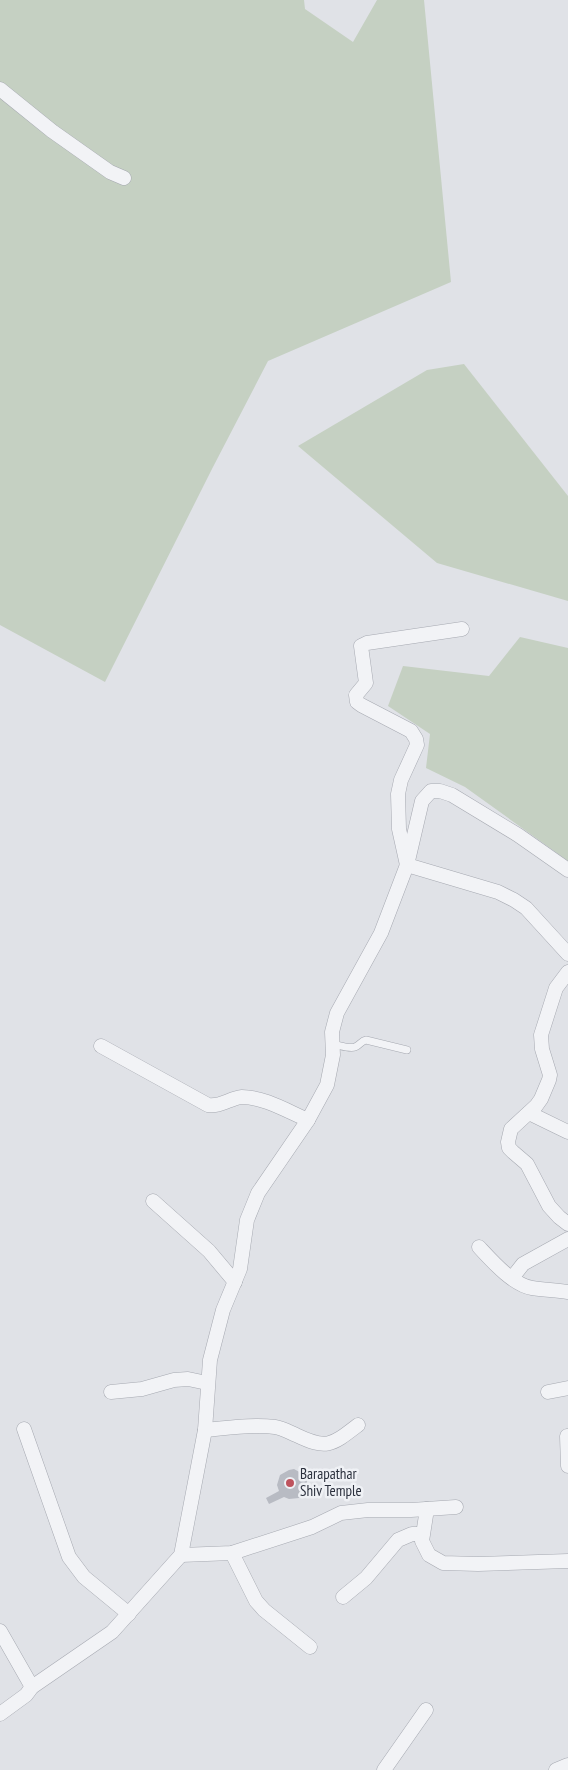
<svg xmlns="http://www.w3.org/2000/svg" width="568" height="1770" viewBox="0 0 568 1770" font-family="'PT Sans Narrow',sans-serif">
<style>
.green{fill:#c5d0c2}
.building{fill:#b8bbc3}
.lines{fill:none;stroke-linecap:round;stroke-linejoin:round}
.lane-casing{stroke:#a6a9b1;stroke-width:8}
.street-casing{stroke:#a6a9b1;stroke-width:15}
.lane{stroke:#f2f3f6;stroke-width:7}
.street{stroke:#f2f3f6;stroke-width:14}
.poi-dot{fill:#be535d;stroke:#eff1f5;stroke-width:2}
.labels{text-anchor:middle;stroke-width:5;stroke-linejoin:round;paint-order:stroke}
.poi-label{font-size:15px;fill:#2b303d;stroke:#eff1f5;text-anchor:start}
</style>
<rect width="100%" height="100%" fill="#e0e2e7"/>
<g class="green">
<path d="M0 0H304L305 9 353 42 377 0H424L451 282 268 361 213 467 105 682 0 625Z"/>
<path d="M464 364 568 496V601L437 563 298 446 427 370Z"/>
<path d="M520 637 568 648V861L465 787 426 768 430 734 388 706 403 666 489 676Z"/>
</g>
<path class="building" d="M294 1469 303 1474 306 1478 307 1482 306 1492 299 1498 289 1499 284 1497 269 1504 266 1498 279 1491 277 1485 280 1475 289 1470Z"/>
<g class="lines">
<defs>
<path id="lane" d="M332 1044C339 1045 349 1049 355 1047 360 1045 361 1041 366 1040L407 1050"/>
<g id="street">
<path d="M0 89 52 131 110 172 124 178"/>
<path d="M462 629 367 643 361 646 366 683 356 695 357 702 361 705 411 731 416 739 417 745 401 780 398 794 399 829 407 865 498 892 514 900 526 908 568 954"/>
<path d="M568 972 556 988 541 1035 542 1049 550 1075 549 1080 541 1099 536 1106 511 1129 508 1142 509 1148 513 1152 527 1164 549 1206 559 1217 568 1224"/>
<path d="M101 1046 208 1105C221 1107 230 1098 242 1097 264 1097 287 1111 308 1120"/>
<path d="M529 1113 568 1132"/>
<path d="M153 1201 209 1251 235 1282"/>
<path d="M479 1247C492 1261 513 1285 532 1288 544 1290 556 1290 568 1292"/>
<path d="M512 1278 523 1264 568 1239"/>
<path d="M111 1392 142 1389 174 1380 188 1379 207 1383"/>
<path d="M548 1392 568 1388"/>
<path d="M24 1429 69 1557 84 1577 129 1614"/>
<path d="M205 1430C228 1428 253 1424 275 1427 282 1428 289 1432 296 1435 327 1450 332 1445 358 1425"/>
<path d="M567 1436 568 1466"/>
<path d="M427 1509 422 1541 429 1555 443 1563 478 1564 568 1561"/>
<path d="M232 1553 256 1601 264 1610 310 1647"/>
<path d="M181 1555 232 1553 312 1527 341 1513 368 1510H411L456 1507"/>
<path d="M343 1597 366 1578 398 1540 412 1534H422"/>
<path d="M0 1631 32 1687"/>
<path d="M0 1714 26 1695 32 1687 112 1632 181 1555 205 1430 210 1360 223 1310 240 1269 247 1220 258 1193 308 1120 327 1085 333 1055 332 1032 337 1013 381 933 407 865 422 801 431 791H440L452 795 518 835 568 870"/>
<path d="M384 1770 426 1710"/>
<path d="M556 1770 568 1765"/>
</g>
</defs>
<use href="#lane" class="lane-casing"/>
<use href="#street" class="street-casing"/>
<use href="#lane" class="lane"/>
<use href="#street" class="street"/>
</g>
<circle class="poi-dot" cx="290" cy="1483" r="5"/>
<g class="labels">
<g class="poi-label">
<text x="300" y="1479">Barapathar<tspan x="300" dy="17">Shiv Temple</tspan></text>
</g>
</g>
</svg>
